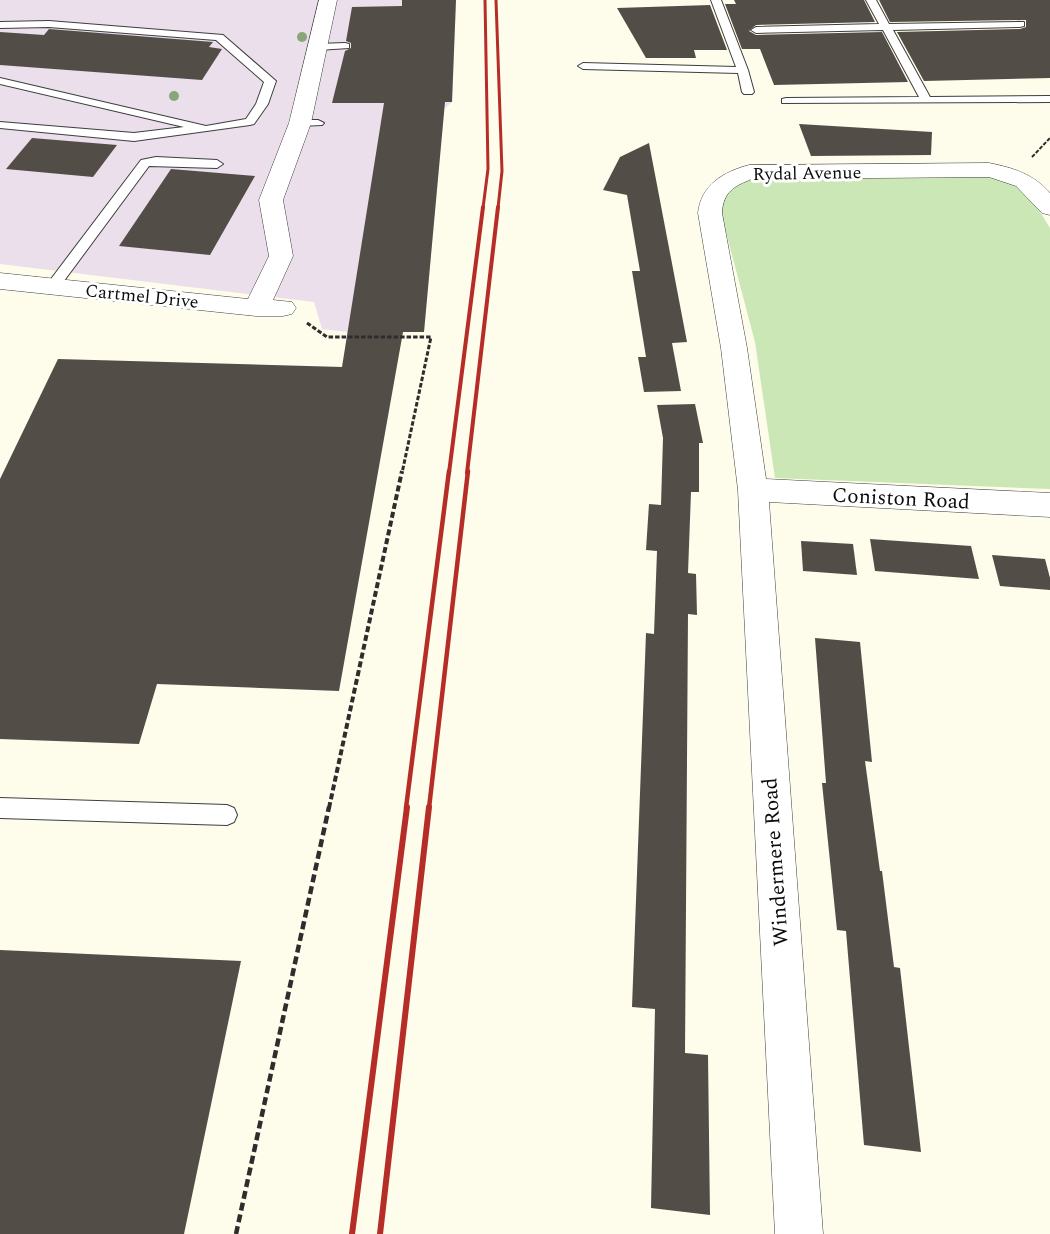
<svg xmlns="http://www.w3.org/2000/svg" width="1050" height="1234" viewBox="0 0 1050 1234" font-family="Spectral,serif">
<style>
.industrial{fill:#eadfea}
.green{fill:#cbe7b5}
.building{fill:#534d48}
.lines{fill:none;stroke-linecap:round;stroke-linejoin:round}
.service-casing{stroke:#3e3e3e;stroke-width:2}
.minor-casing{stroke:#3e3e3e;stroke-width:1}
.path-far3{stroke:#2d2d2d;stroke-width:2;stroke-dasharray:4 1.5;stroke-linecap:butt}
.path-far2{stroke:#2d2d2d;stroke-width:3;stroke-dasharray:4.5 2;stroke-linecap:butt}
.path-far1{stroke:#2d2d2d;stroke-width:4;stroke-dasharray:6 3;stroke-linecap:butt}
.path{stroke:#2d2d2d;stroke-width:4.5;stroke-dasharray:8 4;stroke-linecap:butt}
.service{fill:#fff;fill-rule:evenodd}
.minor{fill:#fff;fill-rule:evenodd}
.rail-far3{stroke:#b62d28;stroke-width:3}
.rail-far2{stroke:#b62d28;stroke-width:4}
.rail-far1{stroke:#b62d28;stroke-width:4.5}
.rail{stroke:#b62d28;stroke-width:6}
.tree{fill:#88a67a}
.labels{text-anchor:middle;stroke-width:6;stroke-linejoin:round;paint-order:stroke}
.far-street-label{font-size:18px;fill:#0b0b0b;stroke:#fff}
.street-label{font-size:21px;fill:#0b0b0b;stroke:#fff}
</style>
<rect width="100%" height="100%" fill="#fefcea"/>
<path class="industrial" d="M0 0H456L452 102 444 109 424 332H348L322 329 314 302 0 264Z"/>
<path class="green" d="M991 176 1026 189 1050 228V489L775 478 755 342 718 202 736 186 755 178Z"/>
<g class="building">
<path d="M402 0H456L452 102H445L424 332H403L339 691 157 684 139 744 0 739V479L58 359 342 367 384 103H332L345 51 351 48V43L346 41 352 7 402 6Z"/>
<path d="M734 0H864L875 22 756 25 749 31 756 35 882 32 908 82 774 85 760 49H742L725 4H736Z"/>
<path d="M879 0H1050V78L924 81 897 32 1020 29 1026 27V20L890 22Z"/>
<path d="M710 5 727 50H694L696 58H646L617 8Z"/>
<path d="M49 29 213 42 209 47 222 49 202 80 0 65V32L44 35Z"/>
<path d="M799 124 932 132 931 155 811 156Z"/>
<path d="M32 138 117 145 93 177 6 169Z"/>
<path d="M649 143 687 342 672 343 681 391 644 392 638 357H646L632 271H640L627 195 603 190 620 157Z"/>
<path d="M171 169 255 176 210 255 119 246Z"/>
<path d="M695 404 703 443H699V492H691L688 573 696 574 697 615 688 614 685 1053 708 1055 710 1215 651 1208 655 1009 632 1007 646 633 654 634 657 551 646 550 649 504 661 505 663 438 657 405Z"/>
<path d="M870 539 971 546 979 579 875 571Z"/>
<path d="M801 541 853 544 857 575 803 571Z"/>
<path d="M992 555 1045 559 1050 578V590L1000 586Z"/>
<path d="M815 638 860 642 872 762 865 761 880 871H882L894 967 900 968 921 1152 864 1145 846 931 837 930 822 783H826Z"/>
<path d="M0 950 241 961 184 1234H0Z"/>
</g>
<g class="lines">
<defs>
<g id="service">
<path d="M711 0H721L748 70 754 92 752 94H744L742 92 738 73 583 69 578 66 583 63 736 67Z"/>
<path d="M866 0H876L889 24 1024 22V26L1020 27 893 30 930 97 1050 96V102L782 103V99L786 98 919 97 883 30 756 33 751 30 756 27 879 24Z"/>
<path d="M49 21 223 35 276 81 268 104 254 124 250 125 134 141 0 128V122L134 133 184 127 0 84V78L206 126 246 119 256 104 264 82 216 40 49 27 0 28V22Z"/>
<path d="M345 43 349 44V48L318 50 313 47 318 44Z"/>
<path d="M318 120 324 123 322 125 300 126 294 123 300 120Z"/>
<path d="M156 157 217 160 223 164 217 168 149 166 58 289H48L46 286 48 283 141 160Z"/>
<path d="M0 798 227 805 234 808 237 815 234 822 227 825 0 818Z"/>
</g>
<g id="minor">
<path d="M319 0H337L311 123 283 200 293 256 273 300 292 302 296 308 292 314 283 316H256L0 289V273L248 299 269 256 259 200 289 123Z"/>
<path d="M989 163C1014 168 1033 174 1050 193V215L1042 213 1016 186 989 177 752 179C734 186 723 192 722 213L747 348 766 479 1050 493V517L769 502 823 1234H775L738 490 721 348 698 213C701 185 723 172 749 165Z"/>
</g>
</defs>
<use href="#service" class="service-casing"/>
<use href="#minor" class="minor-casing"/>
<path class="path-far3" d="M1032 157 1050 138"/>
<path class="path-far2" d="M307 323 327 337H431L402 473"/>
<path class="path-far1" d="M329 808 402 471"/>
<path class="path" d="M236 1234 329 807"/>
<use href="#service" class="service"/>
<use href="#minor" class="minor"/>
<g class="rail-far3">
<path d="M496 0 502 171 498 208"/>
<path d="M483 208 488 169 485 0"/>
</g>
<g class="rail-far2">
<path d="M449 473 483 207"/>
<path d="M467 473 498 207"/>
</g>
<g class="rail-far1">
<path d="M406 808 449 471"/>
<path d="M429 808 468 471"/>
</g>
<g class="rail">
<path d="M352 1234 407 807"/>
<path d="M380 1234 429 807"/>
</g>
</g>
<g class="tree">
<circle cx="302" cy="37" r="5"/>
<circle cx="174" cy="96" r="5"/>
</g>
<g class="labels">
<g class="far-street-label">
<text transform="translate(807 173) rotate(-1)" y="6">Rydal Avenue</text>
<text transform="translate(142 296) rotate(6)" y="6">Cartmel Drive</text>
</g>
<g class="street-label">
<text transform="translate(901 498) rotate(3)" y="7">Coniston Road</text>
<text transform="translate(775 862) rotate(-94)" y="7">Windermere Road</text>
</g>
</g>
</svg>
